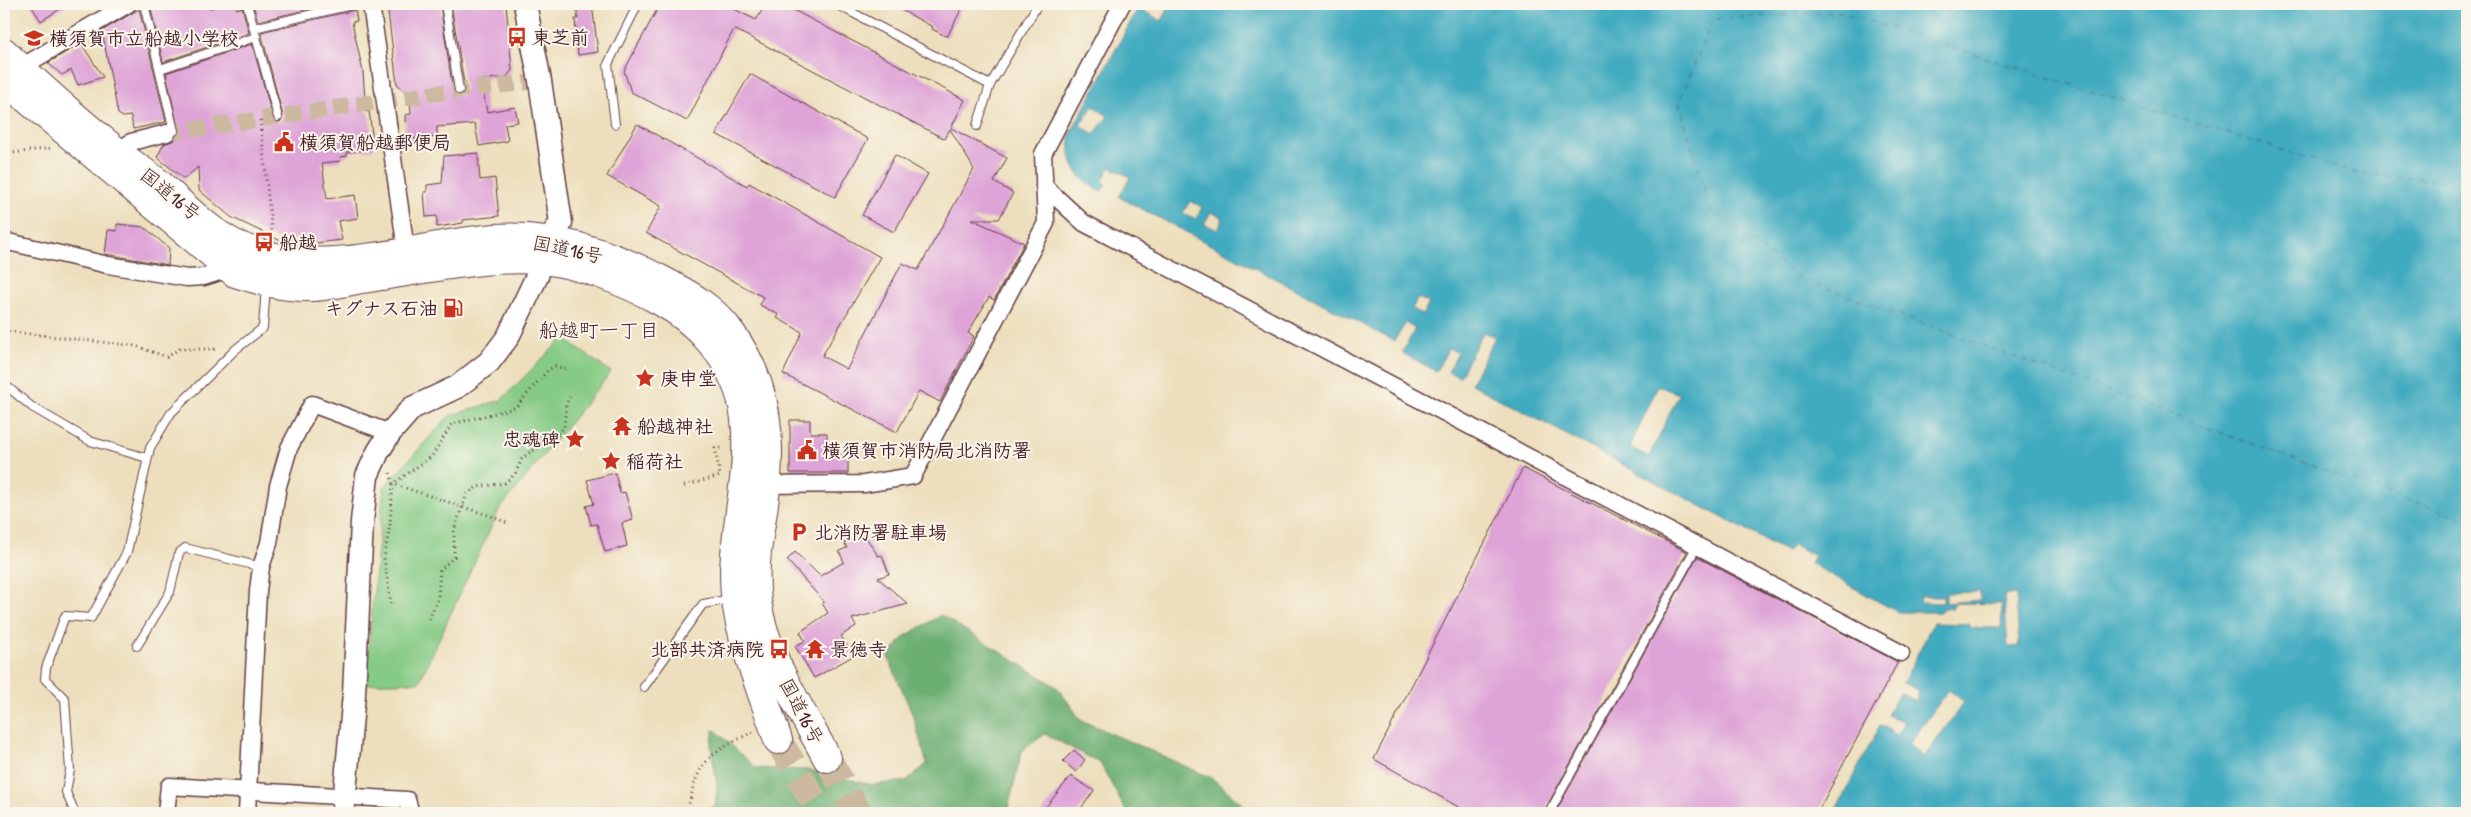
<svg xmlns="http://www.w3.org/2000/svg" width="2471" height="817" viewBox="0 0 2471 817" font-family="'Patrick Hand','Klee One',sans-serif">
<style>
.green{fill:#86cb85;stroke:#687558}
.forest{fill:#6caf72;stroke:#5b674e}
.water{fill:#3faabf;stroke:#446475;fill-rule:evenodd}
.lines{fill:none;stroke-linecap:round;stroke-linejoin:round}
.ferry{stroke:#465766;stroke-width:1;stroke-dasharray:6 5;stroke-linecap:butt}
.building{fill:#dea4d7}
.street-tunnel{stroke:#ccb9a0;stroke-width:16;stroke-dasharray:16 8;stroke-linecap:butt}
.highway-tunnel{stroke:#ccb9a0;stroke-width:28;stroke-dasharray:28 14;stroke-linecap:butt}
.lane-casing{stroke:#623c41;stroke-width:10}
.street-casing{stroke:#623c41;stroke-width:19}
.secondary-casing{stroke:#623c41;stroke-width:25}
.highway-casing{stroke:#623c41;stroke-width:30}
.path{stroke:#623c41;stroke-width:3;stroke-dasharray:1 4;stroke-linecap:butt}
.lane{stroke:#fff;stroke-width:8}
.street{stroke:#fff;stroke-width:16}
.secondary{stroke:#fff;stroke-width:22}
.highway{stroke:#fff;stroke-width:28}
.rail-casing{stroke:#4a1f2b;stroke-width:5.5}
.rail{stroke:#fbf7ec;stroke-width:4;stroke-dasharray:11;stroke-linecap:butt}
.labels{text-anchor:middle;stroke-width:4;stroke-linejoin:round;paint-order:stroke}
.poi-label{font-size:19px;font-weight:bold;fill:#4a1f2b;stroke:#fbf7ec;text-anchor:start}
.street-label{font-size:19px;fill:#4a1f2b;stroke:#fbf7ec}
.neighbourhood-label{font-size:20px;fill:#4a1f2b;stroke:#fbf7ec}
</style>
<rect width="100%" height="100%" fill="#fbf7ec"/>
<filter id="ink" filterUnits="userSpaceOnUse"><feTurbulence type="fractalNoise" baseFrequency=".02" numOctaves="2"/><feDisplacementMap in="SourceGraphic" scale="10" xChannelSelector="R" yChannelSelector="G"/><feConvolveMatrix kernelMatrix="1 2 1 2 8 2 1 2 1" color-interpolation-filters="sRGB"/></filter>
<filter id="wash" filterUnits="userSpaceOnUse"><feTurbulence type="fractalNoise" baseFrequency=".0096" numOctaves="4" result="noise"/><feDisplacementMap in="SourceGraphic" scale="20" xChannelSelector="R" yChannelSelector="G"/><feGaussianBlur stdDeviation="1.12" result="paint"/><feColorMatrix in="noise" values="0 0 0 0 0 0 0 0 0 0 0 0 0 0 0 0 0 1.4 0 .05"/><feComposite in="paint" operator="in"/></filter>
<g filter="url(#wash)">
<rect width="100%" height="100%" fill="#eddfbd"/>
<path class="green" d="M563 338 611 372 499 510 419 682 365 684 384 487 449 416 501 400Z"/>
<path class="forest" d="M941 615 1057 687 1081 720 1212 778 1253 813H1127L1100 763 1045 734 1022 751 1007 813H699L715 806 717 786 711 745 714 729 756 768 809 770 873 785 906 781 927 764 912 713 888 657 904 637Z"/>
<path class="water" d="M1161 4H2467V813H1834L1880 726 1890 729V732L1898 735 1904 722 1887 715 1899 692 1916 701 1919 691 1903 683 1933 623 1969 624 1970 628H2001L2002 604 1954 603 1952 609 1942 608 1941 612H1897L1810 563 1814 556 1793 544 1787 552 1471 384 1495 337 1483 332 1460 377 1448 372 1458 353 1449 348 1436 371 1402 353 1415 329 1406 323 1394 341 1119 197 1130 177 1110 167 1102 182 1106 184 1101 192C1074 176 1068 166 1070 134L1138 8 1162 21 1168 8ZM1093 106 1108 116 1094 134 1080 125ZM1190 201 1202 207 1196 219 1183 213ZM1211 212 1223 218 1218 230 1204 224ZM1418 298 1429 303 1423 315 1412 309ZM1658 386 1679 394 1649 457 1630 447ZM1980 592V600L1946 603V593ZM2016 594 2019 646 2008 647 2004 595ZM1920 596H1943V603L1921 602ZM1949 690 1964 702 1924 757 1909 744Z"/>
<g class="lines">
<path class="ferry" d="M2467 184 2352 172 1839 12 1713 19 1679 102 1710 210 1799 278 2345 478 2467 520"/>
</g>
<g id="blocks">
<g class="building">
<path d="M30 4H68L41 21Z"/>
<path d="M150 4H208L209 8 235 4 237 9 242 7 249 33 163 62Z"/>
<path d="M257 4H332L258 21 253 5Z"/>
<path d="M387 4H440L453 91 459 96 463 94 465 89 451 4H506L512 70 507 77 481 80 487 112 515 107 518 122 505 124 508 141 479 146 475 124 437 127V137L406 139 405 115 411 114 410 95 397 84Z"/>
<path d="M576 4H592L598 52 578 55 575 19H578Z"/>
<path d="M660 4H724L756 20 766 4H782L965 100 951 128 1007 158 994 182 1013 193 999 219H971L1024 243 994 300 989 297 968 333 974 336 940 402 919 391 897 432 783 374 802 332 777 318 779 315 760 305 763 297 646 233 661 206 607 176 637 124 747 186 749 183 880 257 822 356 847 369 902 263 918 270 974 169 950 129 945 139 734 29 687 121 631 92 624 71Z"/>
<path d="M890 4H964L947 37 932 29 933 27Z"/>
<path d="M139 9 166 122 133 129 131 116 123 117 118 114 102 31Z"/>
<path d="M355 10 357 21 352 22 363 72 366 112 369 111 374 149 347 152V156L340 157 341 161 322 163 327 199 355 195 358 218 338 221 342 240 307 244 306 238 281 241 231 217 199 190 198 167 184 179 157 157 164 144 174 140 179 132 166 73 252 44 273 118 276 122H280L283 116 261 32Z"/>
<path d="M81 43 103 77 78 85 71 70 62 75 48 63Z"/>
<path d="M750 74 868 139 835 197 716 134Z"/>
<path d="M478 153 480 180 495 178 499 216 463 220V223L437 227V216L426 217 424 192H427V185L442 183 444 156Z"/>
<path d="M895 155 928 174 894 232 862 215Z"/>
<path d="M117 224 144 227 169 248 168 265 105 254 108 230 117 231Z"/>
<path d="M790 420H810V433H827V454H848V473H790Z"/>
<path d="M1523 468 1687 552 1543 813H1469L1374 759Z"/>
<path d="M615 473 620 493 625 492 633 520 622 523 627 546 605 552 597 524 591 525 586 506 594 504 587 480Z"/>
<path d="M864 534 878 556 882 555 889 574 878 578 908 604 852 619 856 626 841 636 853 656 814 678 795 646 805 641 800 632 828 613 822 603 824 602 787 560 795 552 820 576 844 562 839 551 847 548 844 542Z"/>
<path d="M1697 557 1898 662 1817 813H1555Z"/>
<path d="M1074 750 1085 760 1076 772 1063 761Z"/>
<path d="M1071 776 1094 791 1077 813H1041Z"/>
</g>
</g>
</g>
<g filter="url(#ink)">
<use href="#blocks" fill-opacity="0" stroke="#623c41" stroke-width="1"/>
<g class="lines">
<path class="street-tunnel" d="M167 133 459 90 540 81"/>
<g class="highway-tunnel">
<path d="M778 740 821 813"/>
<path d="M827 758 858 813"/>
</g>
<defs>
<g id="lane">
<path d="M144 4 174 131"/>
<path d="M247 4 278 117"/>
<path d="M445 4 459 90"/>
<path d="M836 4 990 85"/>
<path d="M254 28 355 4"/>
<path d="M160 69 256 37"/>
<path d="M615 124 608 64 638 4"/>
<path d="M977 126 990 85 1038 4"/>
<path d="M4 384 32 407 90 441 147 458"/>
<path d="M137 646 170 592 179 553 185 548 261 567"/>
<path d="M644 687 703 604 731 599"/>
<path d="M75 813 66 792 70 770 65 699 45 679 46 668 65 616 91 618 127 552 150 448 171 413 236 349 263 328 266 286"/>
<path d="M1549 813 1697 546"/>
</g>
<g id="street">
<path d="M371 4 406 250"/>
<path d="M20 68 128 4"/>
<path d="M117 152 131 142 167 133"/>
<path d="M1044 186 1084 223 1901 653"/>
<path d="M4 241 108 265 187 278 204 277 229 269"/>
<path d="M759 485 864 484 913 476 1046 223 1043 154 1122 4"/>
<path d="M166 813 169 786 407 800 411 813"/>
<path d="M247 813 258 591 261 567 269 543 278 486 289 448 312 404 390 433"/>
</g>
<path id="secondary" d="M343 813 354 694 362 522 367 476 378 452 390 433 412 408 457 387 489 362 508 337 537 276 548 240 561 223 540 81 525 4"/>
<g id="highway">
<path d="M4 52C39 86 77 119 115 150 128 161 142 170 156 181 181 202 211 235 242 247 323 281 412 245 495 238 550 234 607 252 656 277 685 292 713 306 732 334 771 389 773 446 763 511 758 541 753 571 757 601 765 657 801 708 827 758"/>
<path d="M4 80 235 273C260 281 284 288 311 287 327 287 345 282 361 279 419 271 480 256 539 260 577 262 627 283 660 301 700 323 733 361 743 406 754 463 734 520 734 576 734 629 762 690 778 740"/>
</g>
</defs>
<use href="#lane" class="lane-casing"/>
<use href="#street" class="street-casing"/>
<use href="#secondary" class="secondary-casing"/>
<use href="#highway" class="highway-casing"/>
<g class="path">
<path d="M388 10 421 4"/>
<path d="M260 120 272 233"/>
<path d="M4 154 52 148"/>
<path d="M4 331 136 346 167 357 179 349H218"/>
<path d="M390 473 393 484 494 517 509 524"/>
<path d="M684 486 720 476 715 448H724"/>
<path d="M391 604 384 558 390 524 393 484 432 456 452 424 515 408 548 370 555 366 566 369"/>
<path d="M429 619 438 599 440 570 454 557V530L467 494 477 487 505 483 515 474 522 459 527 454 547 443 564 428 566 404 570 397"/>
<path d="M686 813C690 802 692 790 696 779 706 753 730 743 753 732"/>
</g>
<use href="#lane" class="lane"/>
<use href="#street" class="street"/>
<use href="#secondary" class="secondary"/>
<use href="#highway" class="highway"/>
<defs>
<path id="rail" d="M4 781 7 813"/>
</defs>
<use href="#rail" class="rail-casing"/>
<use href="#rail" class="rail"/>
</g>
</g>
<defs>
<symbol id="bus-bare" viewBox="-9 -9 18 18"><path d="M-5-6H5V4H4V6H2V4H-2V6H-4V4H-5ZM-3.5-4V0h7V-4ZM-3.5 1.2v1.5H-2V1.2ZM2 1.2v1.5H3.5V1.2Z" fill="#c8321e" stroke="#fbf7ec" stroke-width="2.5" paint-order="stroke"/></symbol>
<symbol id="school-bare" viewBox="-9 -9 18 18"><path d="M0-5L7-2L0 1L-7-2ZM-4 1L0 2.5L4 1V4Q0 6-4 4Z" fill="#c8321e" stroke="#fbf7ec" stroke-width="2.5" paint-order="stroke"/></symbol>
<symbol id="civic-bare" viewBox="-9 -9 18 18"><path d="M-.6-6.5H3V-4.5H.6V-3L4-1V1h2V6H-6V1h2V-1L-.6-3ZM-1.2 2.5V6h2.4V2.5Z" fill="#c8321e" stroke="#fbf7ec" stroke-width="2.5" paint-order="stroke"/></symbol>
<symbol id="fuel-bare" viewBox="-9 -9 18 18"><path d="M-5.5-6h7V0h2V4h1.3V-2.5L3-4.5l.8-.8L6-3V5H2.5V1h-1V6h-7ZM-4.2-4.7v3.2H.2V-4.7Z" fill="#c8321e" stroke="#fbf7ec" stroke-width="2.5" paint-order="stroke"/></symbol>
<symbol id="sight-bare" viewBox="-9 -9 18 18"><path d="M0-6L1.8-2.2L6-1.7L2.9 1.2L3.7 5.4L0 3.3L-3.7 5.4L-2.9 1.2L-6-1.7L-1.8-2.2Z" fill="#c8321e" stroke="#fbf7ec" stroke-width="2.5" paint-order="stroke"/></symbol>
<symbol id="temple-bare" viewBox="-9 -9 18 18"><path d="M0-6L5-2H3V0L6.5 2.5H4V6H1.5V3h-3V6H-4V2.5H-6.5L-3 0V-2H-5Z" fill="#c8321e" stroke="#fbf7ec" stroke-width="2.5" paint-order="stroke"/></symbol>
<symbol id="parking-bare" viewBox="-9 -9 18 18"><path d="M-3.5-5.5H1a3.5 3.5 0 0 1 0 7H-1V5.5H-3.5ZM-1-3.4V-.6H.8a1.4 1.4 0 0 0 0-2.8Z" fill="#c8321e" stroke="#fbf7ec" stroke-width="2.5" paint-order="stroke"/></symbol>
</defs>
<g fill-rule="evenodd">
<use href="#bus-bare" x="503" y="23" width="28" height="28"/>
<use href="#school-bare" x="20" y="24" width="28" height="28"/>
<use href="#civic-bare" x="270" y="128" width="28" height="28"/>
<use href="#bus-bare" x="250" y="228" width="28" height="28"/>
<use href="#fuel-bare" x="439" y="294" width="28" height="28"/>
<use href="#sight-bare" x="631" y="364" width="28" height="28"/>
<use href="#temple-bare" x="608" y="412" width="28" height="28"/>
<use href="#sight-bare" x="561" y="425" width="28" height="28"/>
<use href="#civic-bare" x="793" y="436" width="28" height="28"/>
<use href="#sight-bare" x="597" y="447" width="28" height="28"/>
<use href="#parking-bare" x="785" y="518" width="28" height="28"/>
<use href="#bus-bare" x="765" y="635" width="28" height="28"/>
<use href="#temple-bare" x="801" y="635" width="28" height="28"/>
</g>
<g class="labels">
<g class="poi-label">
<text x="532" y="44">東芝前</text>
<text x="49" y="45">横須賀市立船越小学校</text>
<text x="299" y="149">横須賀船越郵便局</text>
<text x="279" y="249">船越</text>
<text x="438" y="315" text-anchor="end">キグナス石油</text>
<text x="660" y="385">庚申堂</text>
<text x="637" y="433">船越神社</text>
<text x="560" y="446" text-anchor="end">忠魂碑</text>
<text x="822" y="457">横須賀市消防局北消防署</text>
<text x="626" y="468">稲荷社</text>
<text x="814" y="539">北消防署駐車場</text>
<text x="764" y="656" text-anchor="end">北部共済病院</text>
<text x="830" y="656">景徳寺</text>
</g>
<g class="street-label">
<text transform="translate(171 194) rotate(39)" y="7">国道16号</text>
<text transform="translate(568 249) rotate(12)" y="7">国道16号</text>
<text transform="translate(802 711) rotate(62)" y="7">国道16号</text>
</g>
<g class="neighbourhood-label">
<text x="599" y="337">船越町一丁目</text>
</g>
</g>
<rect width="2471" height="817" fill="none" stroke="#fbf7ec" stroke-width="20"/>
</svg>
